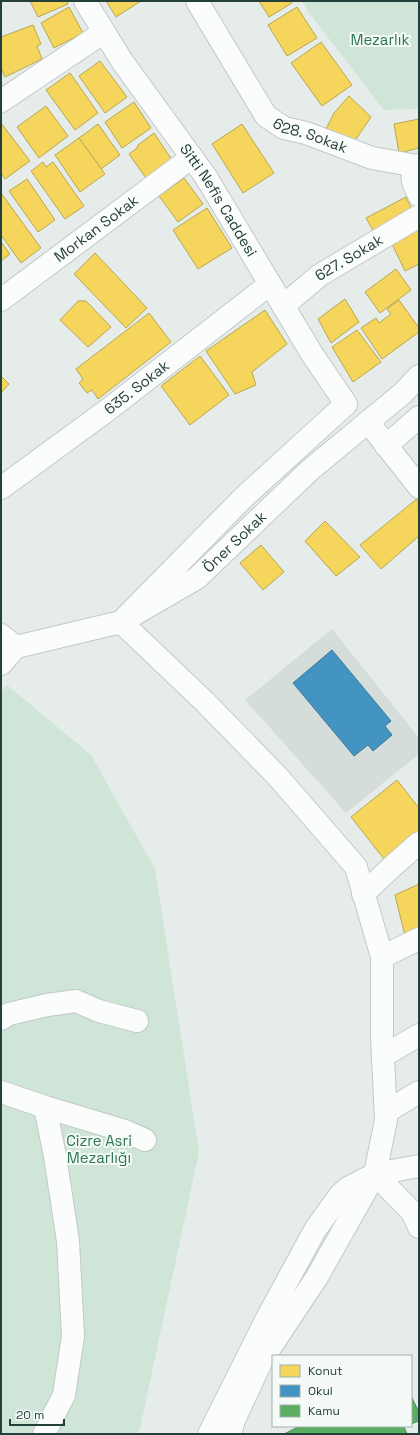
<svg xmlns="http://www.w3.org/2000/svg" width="420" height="1435" viewBox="0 0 420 1435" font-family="'Space Grotesk',sans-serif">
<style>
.built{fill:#d4ddd9}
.green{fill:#cfe5d7}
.homes{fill:#f6d55c;stroke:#b7a852}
.schools{fill:#4393c3;stroke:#397a9a}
.public{fill:#5aae61;stroke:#4a8d55}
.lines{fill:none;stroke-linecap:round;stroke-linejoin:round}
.minor-casing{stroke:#c3c9c6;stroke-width:24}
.minor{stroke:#fbfcfc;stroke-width:22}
.labels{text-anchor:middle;stroke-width:4;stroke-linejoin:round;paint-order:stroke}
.park-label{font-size:15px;fill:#2c784e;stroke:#f5faf8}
.street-label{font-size:15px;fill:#23403a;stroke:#f5faf8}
</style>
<rect width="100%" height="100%" fill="#e6ece9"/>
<path class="built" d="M332 629 419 738V754L346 813 245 700Z"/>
<g class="green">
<path d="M302 1H419V109L384 110 310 14Z"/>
<path d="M7 685 91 755 155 869 199 1152 140 1428 137 1434H1V692Z"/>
</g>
<g class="homes">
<path d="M30 1H67L68 4 38 17Z"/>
<path d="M106 1H141L116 17Z"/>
<path d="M259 1H291L292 3 269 17Z"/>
<path d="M69 7 83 33 54 48 41 23Z"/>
<path d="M297 7 317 38 287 56 268 25Z"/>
<path d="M33 25 41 44 37 46 42 59 5 77 1 68V37Z"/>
<path d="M321 42 352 85 322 106 291 63Z"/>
<path d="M100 61 127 97 105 113 79 76Z"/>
<path d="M70 73 98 113 75 130 46 90Z"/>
<path d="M349 96 371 117 354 142 325 131 334 113Z"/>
<path d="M134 102 151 128 122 148 105 122Z"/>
<path d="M46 106 68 136 39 158 17 127Z"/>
<path d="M419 119V148L399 153 394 124Z"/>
<path d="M1 123 30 161 5 179 1 173Z"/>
<path d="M98 124 120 155 101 169 79 138Z"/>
<path d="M242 124 274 173 243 193 212 144Z"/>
<path d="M154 133 172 160 146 178 129 154 137 148 138 145Z"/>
<path d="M79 138 105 174 80 192 55 155Z"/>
<path d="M43 162 46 167 53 162 84 206 65 219 31 171Z"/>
<path d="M184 178 203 204 178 222 159 196Z"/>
<path d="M27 179 55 220 38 232 9 191Z"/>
<path d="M1 193 41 248 21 263 1 235Z"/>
<path d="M406 197 414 214 375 234 366 218Z"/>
<path d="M207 208 232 248 198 269 173 230Z"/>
<path d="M419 228V264L405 271 391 242Z"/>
<path d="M1 242 10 254 1 261Z"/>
<path d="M95 253 147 308 126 328 74 274Z"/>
<path d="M396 269 411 290 380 313 365 292Z"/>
<path d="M345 299 359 322 331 343 318 319Z"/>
<path d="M399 300 419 328V332L382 359 361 328 376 318 379 323 391 314 387 309Z"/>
<path d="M78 301H86L111 327 88 347 60 320Z"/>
<path d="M265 310 287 344 252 372 256 385 235 394 206 351Z"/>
<path d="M149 313 171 342 98 399 92 390 87 393 79 383 83 379 76 369Z"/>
<path d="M357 330 381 362 353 382 332 347Z"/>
<path d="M200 356 229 395 190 425 161 386Z"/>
<path d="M1 376 9 384 1 393Z"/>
<path d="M418 498 419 536 381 569 360 545Z"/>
<path d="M325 521 360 557 336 576 305 541Z"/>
<path d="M261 545 284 572 263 590 240 563Z"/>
<path d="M397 780 419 808V831L384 859 351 817Z"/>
<path d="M419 884V930L405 936 395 895Z"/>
</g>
<path class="schools" d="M332 650 391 721 385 726 392 735 373 751 368 745 354 756 293 683Z"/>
<g class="public">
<path d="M411 1396 419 1412V1421L411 1424Z"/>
<path d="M300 1426H407L404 1427 407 1434H284Z"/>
</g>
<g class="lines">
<defs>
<g id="minor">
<path id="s1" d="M85 1 122 61 206 177 312 354 346 404 243 498 121 622 205 702 279 778 356 867 382 957V1037L386 1120 375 1174 317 1277 262 1360 234 1420 230 1434"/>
<path id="s2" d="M197 1 266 116 284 128 306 133 372 158 417 166"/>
<path d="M1 101 104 32"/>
<path d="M419 165 417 166C409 178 413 183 419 195"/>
<path id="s3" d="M1 300 192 157"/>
<path id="s4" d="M283 306 320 275 419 216"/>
<path d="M368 422 419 487"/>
<path d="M386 446 419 417"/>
<path id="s5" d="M1 488 109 409 270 284"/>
<path d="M1 635 16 647"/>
<path id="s6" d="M16 647 121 622 197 578 310 470 403 393 419 376"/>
<path d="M1 664 16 647"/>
<path d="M363 894 394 865 419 843"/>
<path d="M382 957 419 939"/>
<path d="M1 1019 9 1014 47 1005 76 1001 99 1011 137 1021"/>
<path d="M383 1056 419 1035"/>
<path d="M1 1092 45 1107 125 1131 145 1140"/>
<path d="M386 1112 419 1092"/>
<path d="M375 1174 412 1212 419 1227"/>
<path d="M44 1434 64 1395 73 1336 68 1241 55 1156 45 1107"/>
<path d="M209 1434 266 1320 315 1230 340 1195 348 1188 375 1174 419 1166"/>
</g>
</defs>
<use href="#minor" class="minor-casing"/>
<use href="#minor" class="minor"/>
</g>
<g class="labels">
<g class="park-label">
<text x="380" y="45">Mezarlık</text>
<text x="99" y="1146">Cizre Asri<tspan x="99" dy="17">Mezarlığı</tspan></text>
</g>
<g class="street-label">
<text dy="5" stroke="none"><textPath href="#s2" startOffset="183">628. Sokak</textPath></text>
<text dy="5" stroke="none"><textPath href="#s1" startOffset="240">Sitti Nefis Caddesi</textPath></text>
<text dy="5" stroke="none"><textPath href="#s3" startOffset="119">Morkan Sokak</textPath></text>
<text dy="5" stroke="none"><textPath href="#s4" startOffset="82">627. Sokak</textPath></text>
<text dy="5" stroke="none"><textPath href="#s5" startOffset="169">635. Sokak</textPath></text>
<text dy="5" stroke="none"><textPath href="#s6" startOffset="248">Öner Sokak</textPath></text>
</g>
</g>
<rect width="420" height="1435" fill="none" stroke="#23403a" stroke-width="4"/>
<rect x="272" y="1355" width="140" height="72" fill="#f5faf8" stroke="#a1b0ac"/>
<rect x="280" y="1365" width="20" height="12" fill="#f6d55c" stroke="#a1b0ac"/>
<text x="308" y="1375" font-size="12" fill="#23403a">Konut</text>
<rect x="280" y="1385" width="20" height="12" fill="#4393c3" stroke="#a1b0ac"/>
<text x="308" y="1395" font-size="12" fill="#23403a">Okul</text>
<rect x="280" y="1405" width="20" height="12" fill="#5aae61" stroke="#a1b0ac"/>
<text x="308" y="1415" font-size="12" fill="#23403a">Kamu</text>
<path d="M10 1419v6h54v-6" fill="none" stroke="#23403a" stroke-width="2"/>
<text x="16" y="1419" font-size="12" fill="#23403a" stroke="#f5faf8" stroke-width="3" paint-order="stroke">20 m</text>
</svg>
